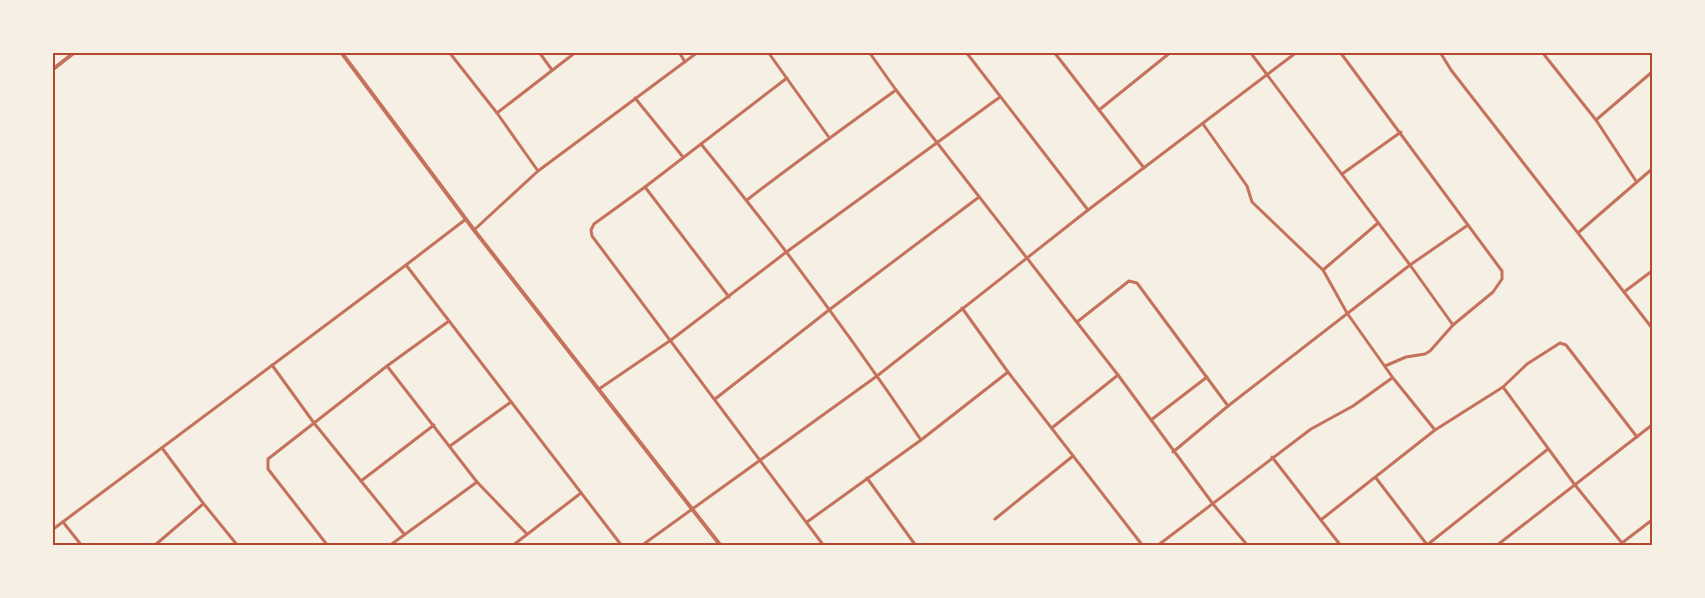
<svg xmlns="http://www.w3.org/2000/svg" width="1705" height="598" viewBox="0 0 1705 598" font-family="'Alegreya Sans',sans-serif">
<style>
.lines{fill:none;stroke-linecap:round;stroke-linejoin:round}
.minor{stroke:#c5725c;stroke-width:3}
.tertiary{stroke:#c5725c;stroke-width:4}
.neatline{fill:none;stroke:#b5482f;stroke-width:2}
</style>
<rect width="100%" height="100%" fill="#f6efe4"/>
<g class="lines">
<g class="minor">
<path d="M449 52 497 113 538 171"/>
<path d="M539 52 552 70"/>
<path d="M679 52 685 62"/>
<path d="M768 52 828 136"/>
<path d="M869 52 896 90 1118 375 1213 504 1248 546"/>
<path d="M966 52 1088 210"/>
<path d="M1054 52 1144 168"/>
<path d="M1250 52 1410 265 1453 325"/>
<path d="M1340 52 1502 271V279L1493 292 1453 325 1430 351 1425 354 1406 357 1385 366"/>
<path d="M1440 52 1451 70 1652 328"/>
<path d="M1542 52 1596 120 1636 181"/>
<path d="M787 78 645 187 594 224 591 230 592 236 824 546"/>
<path d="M635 98 683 157"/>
<path d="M1099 110 1171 52"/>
<path d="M497 113 576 52"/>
<path d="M1596 120 1652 72"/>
<path d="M1203 124 1247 186 1252 202 1323 270 1347 313 1393 378 1435 430"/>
<path d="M701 144C779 239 852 338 921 440"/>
<path d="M1342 174 1401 132"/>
<path d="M645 187 729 297"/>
<path d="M747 200C796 162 846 126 896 90"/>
<path d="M474 230 538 171 698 52"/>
<path d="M1579 232 1652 169"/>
<path d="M406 265 622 546"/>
<path d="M1323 270 1378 223"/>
<path d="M1624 292 1652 271"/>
<path d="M962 308 1008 372 1143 546"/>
<path d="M1077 322 1129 281 1137 283 1228 406"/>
<path d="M272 365 314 423 404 534"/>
<path d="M387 366 477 482 527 534"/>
<path d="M1503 387 1575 485 1622 543"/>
<path d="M599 389 671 340 785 253 1000 97"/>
<path d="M715 399 829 310 979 197"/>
<path d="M1151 420 1207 377"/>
<path d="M1053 427 1118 375"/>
<path d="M450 446 511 402"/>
<path d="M162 448 203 503 238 546"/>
<path d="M1173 452 1228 406 1410 265 1468 225"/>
<path d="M1272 457 1341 546"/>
<path d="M867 478 916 546"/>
<path d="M1376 478 1428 546"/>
<path d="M361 481 434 425"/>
<path d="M995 519 1073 456"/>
<path d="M1322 519 1435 430 1503 387 1527 364 1560 343 1566 345 1637 437"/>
<path d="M63 522 82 546"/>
<path d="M807 522 921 440 1008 372"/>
<path d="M52 530 406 265 466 219"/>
<path d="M1427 545 1548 449"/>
<path d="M154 546 203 504"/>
<path d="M328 546 268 469V459L387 366 449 321"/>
<path d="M389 546 477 482"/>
<path d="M512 546 581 493"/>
<path d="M641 546 877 376 1088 210 1297 52"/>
<path d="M1157 546 1311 429 1353 406 1392 378"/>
<path d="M1496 546 1652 425"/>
<path d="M1618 546 1652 520"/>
</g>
<g class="tertiary">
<path d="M341 52 474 230 721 546"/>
<path d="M52 70 75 52"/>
</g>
</g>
<rect width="1705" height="598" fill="none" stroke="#f6efe4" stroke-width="108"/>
<rect x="54" y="54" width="1597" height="490" class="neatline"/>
</svg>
